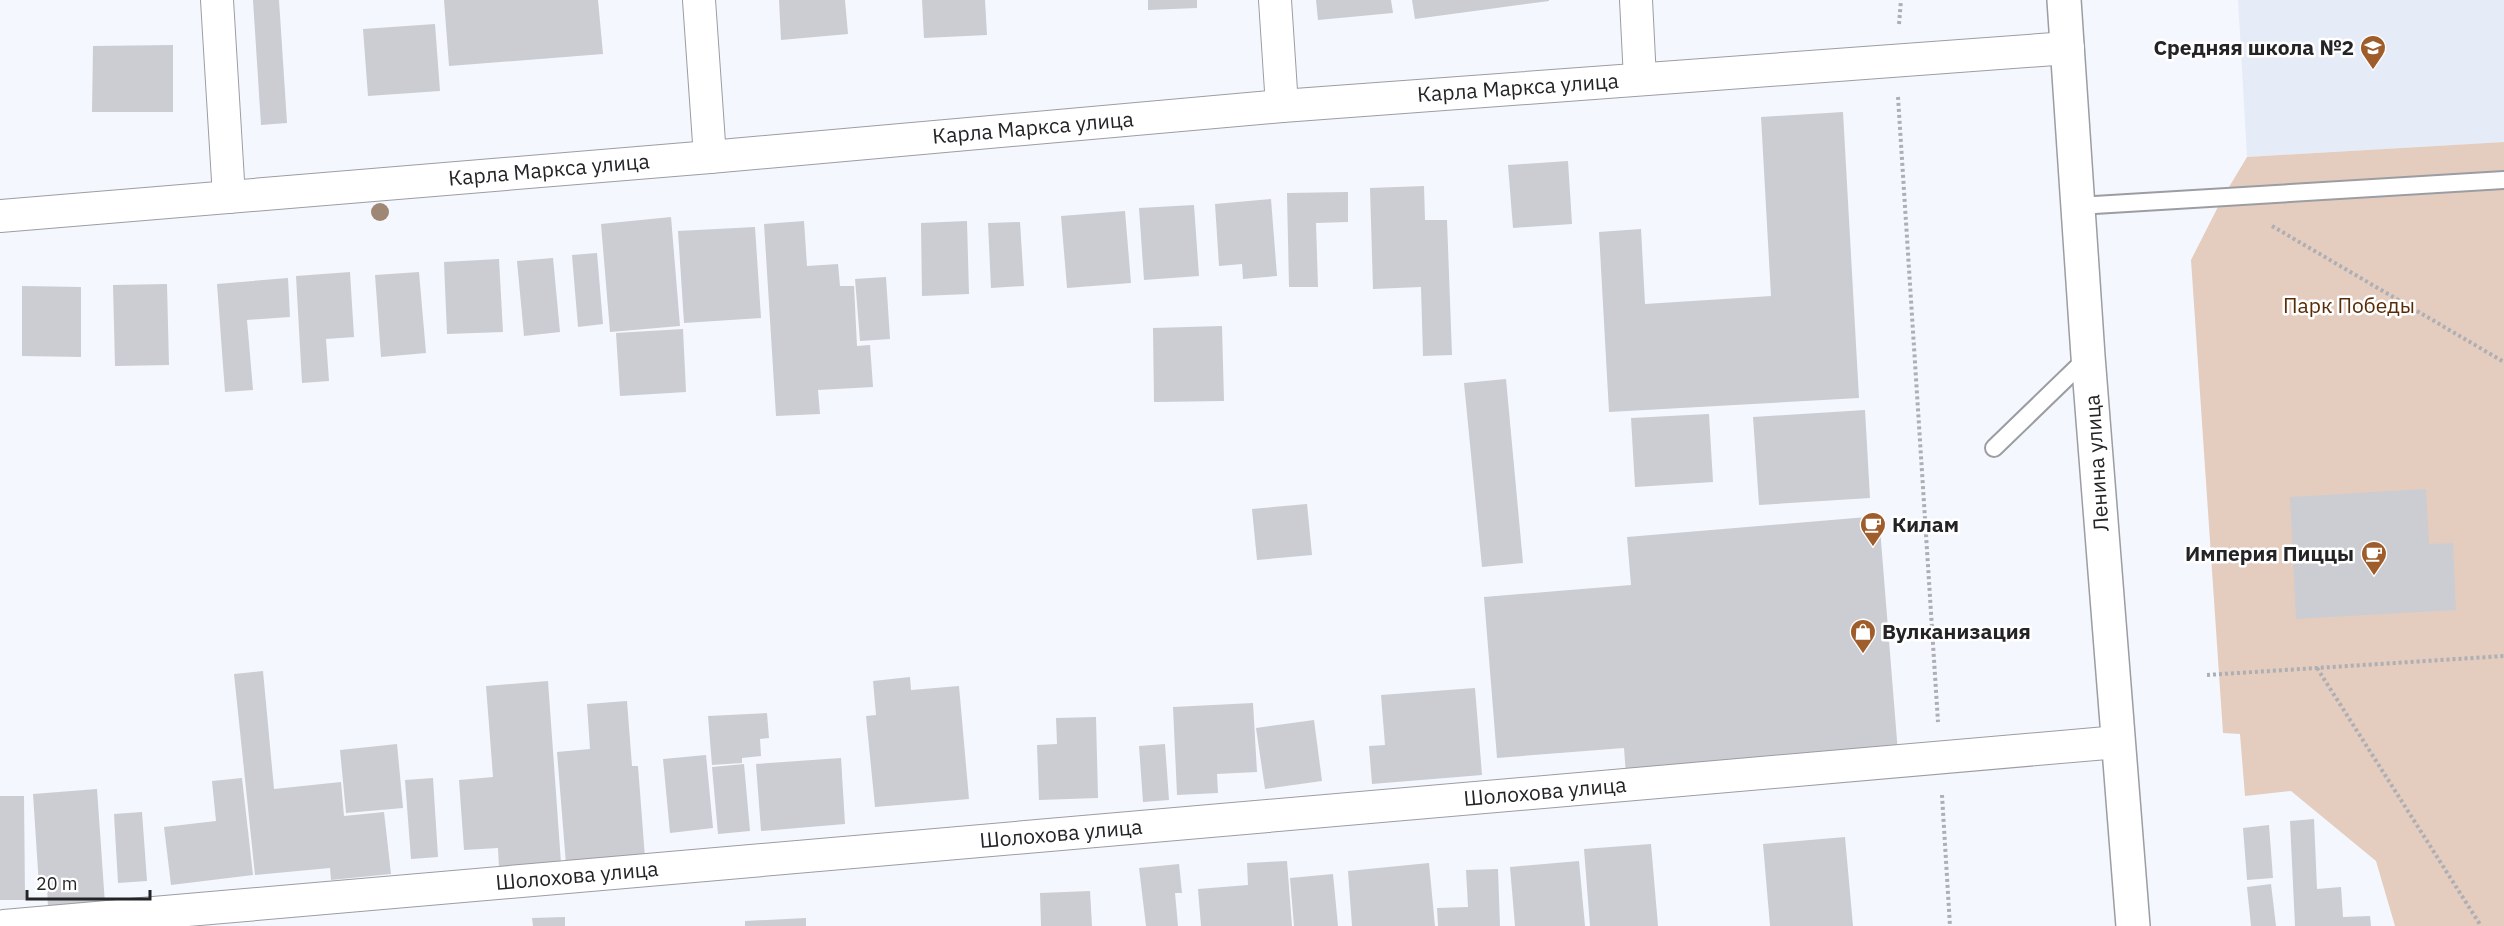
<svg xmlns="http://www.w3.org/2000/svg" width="2504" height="926" viewBox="0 0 2504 926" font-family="'IBM Plex Sans',sans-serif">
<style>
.built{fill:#e6ebf8}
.green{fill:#e4cdbe}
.building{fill:#cbcdd3}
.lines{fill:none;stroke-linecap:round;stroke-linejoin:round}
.lane-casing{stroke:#9b9da2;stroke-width:20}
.street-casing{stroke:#9b9da2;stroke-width:34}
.primary-casing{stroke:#9b9da2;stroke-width:36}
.path{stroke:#adafb4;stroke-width:4;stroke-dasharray:3 3;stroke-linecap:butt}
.lane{stroke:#fff;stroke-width:16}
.street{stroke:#fff;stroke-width:32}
.primary{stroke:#fff;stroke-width:33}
.tree{fill:#9f8775}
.labels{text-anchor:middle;stroke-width:5;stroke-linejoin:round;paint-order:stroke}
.poi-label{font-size:21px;font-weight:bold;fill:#242427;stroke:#fff;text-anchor:end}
.street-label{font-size:21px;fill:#242427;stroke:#fff}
.park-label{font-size:21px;fill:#592c06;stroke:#fff}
</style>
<rect width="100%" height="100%" fill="#f4f7fd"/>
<path class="built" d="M2238 0H2504V142L2247 157Z"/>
<path class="green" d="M2504 142V926H2395L2376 861 2291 791 2245 796 2240 734 2223 733 2191 260 2223 197 2247 157Z"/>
<g class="building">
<path d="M253 0H279L287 123 261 125Z"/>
<path d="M444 0H598L603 54 449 66Z"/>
<path d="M779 0H845L848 34 781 40Z"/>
<path d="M922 0H985L987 35 924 38Z"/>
<path d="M1148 0H1197V8L1148 10Z"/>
<path d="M1316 0H1391L1393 13 1318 20Z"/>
<path d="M1412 0H1549V1L1415 19Z"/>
<path d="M435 24 440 91 368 96 363 29Z"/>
<path d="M173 45V112H92L93 46Z"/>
<path d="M1843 112 1859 398 1609 412 1599 232 1641 229 1645 304 1771 296 1761 117Z"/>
<path d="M1568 161 1572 224 1513 228 1508 165Z"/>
<path d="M1424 186 1425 220H1447L1452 355 1423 356 1421 287 1373 289 1370 188Z"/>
<path d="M1348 192V222L1316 223 1318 287H1289L1287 193Z"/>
<path d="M1271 199 1277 276 1243 279 1242 264 1219 266 1215 204Z"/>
<path d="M1194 205 1199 276 1144 280 1139 208Z"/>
<path d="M1125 211 1131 283 1067 288 1061 216Z"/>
<path d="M671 217 680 326 610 332 601 224Z"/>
<path d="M804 221 807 266 838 264 840 286H854L857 346 870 345 873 387 818 390 820 414 776 416 764 224Z"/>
<path d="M967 221 969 294 922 296 921 223Z"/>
<path d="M1020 222 1024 286 991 288 988 223Z"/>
<path d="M755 227 761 318 684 323 678 231Z"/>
<path d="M597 253 603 324 578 327 572 255Z"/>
<path d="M553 258 560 332 524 336 517 261Z"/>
<path d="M499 259 503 332 447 334 444 262Z"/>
<path d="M350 272 354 337 326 339 329 381 302 383 296 276Z"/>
<path d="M419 272 426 353 381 357 375 275Z"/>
<path d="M886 277 890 339 860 341 855 279Z"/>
<path d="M288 278 290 317 247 320 253 390 225 392 217 284Z"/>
<path d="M167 284 169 365 115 366 113 285Z"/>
<path d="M22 286 81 287V357L22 356Z"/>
<path d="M1222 326 1224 401 1154 402 1153 328Z"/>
<path d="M683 329 686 392 620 396 616 333Z"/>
<path d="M1506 379 1523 563 1482 567 1464 383Z"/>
<path d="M1865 410 1870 498 1759 505 1753 417Z"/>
<path d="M1709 414 1713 482 1635 487 1631 418Z"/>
<path d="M2426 489 2429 544 2453 543 2456 610 2296 619 2290 497Z"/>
<path d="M1307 504 1312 555 1257 560 1252 509Z"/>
<path d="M1879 516 1898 753 1626 775 1624 748 1497 758 1484 597 1631 585 1627 537Z"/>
<path d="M263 671 274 789 341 782 344 816 384 812 391 874 331 880 330 868 255 875 234 674Z"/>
<path d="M910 677 911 690 959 686 969 799 875 807 866 716 876 715 873 681Z"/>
<path d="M548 681 561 863 499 868 498 848 464 850 459 780 493 777 486 686Z"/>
<path d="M1475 688 1482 775 1372 784 1369 746 1385 745 1381 695Z"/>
<path d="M627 701 632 766H638L645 858 566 864 557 752 590 749 587 704Z"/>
<path d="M1253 703 1257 772 1217 774 1218 793 1177 795 1173 707Z"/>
<path d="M767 713 769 738 760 739 761 756 742 758V763L712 765 708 716Z"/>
<path d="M1096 717 1098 798 1039 800 1037 745 1057 744 1056 718Z"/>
<path d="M1314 720 1322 781 1265 789 1256 728Z"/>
<path d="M397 744 403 808 346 813 340 750Z"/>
<path d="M1165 744 1169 800 1143 802 1139 746Z"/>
<path d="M706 755 713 828 670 833 663 759Z"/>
<path d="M841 758 845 824 761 831 756 764Z"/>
<path d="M744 764 750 831 718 834 712 767Z"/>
<path d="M242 778 253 875 171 885 164 827 216 821 212 781Z"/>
<path d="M433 778 438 857 411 859 405 780Z"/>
<path d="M97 789 105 904 48 908 47 886H39L33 794Z"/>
<path d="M0 796H24L25 900H0Z"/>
<path d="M142 812 147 881 118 883 114 814Z"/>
<path d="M2314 819 2317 889 2341 887 2343 917 2370 916 2371 926H2295L2290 821Z"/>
<path d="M2269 825 2273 878 2247 880 2243 828Z"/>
<path d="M1845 837 1853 926H1770L1763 844Z"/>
<path d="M1651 844 1658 926H1590L1584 849Z"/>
<path d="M1287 861 1292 926H1201L1198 889 1248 885 1247 863Z"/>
<path d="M1579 861 1585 926H1515L1510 867Z"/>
<path d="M1429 863 1435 926H1352L1348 871Z"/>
<path d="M1179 864 1182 893H1175L1178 926H1146L1139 868Z"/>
<path d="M1498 869 1500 926H1438L1437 908 1468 907 1466 870Z"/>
<path d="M1333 874 1338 926H1294L1290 878Z"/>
<path d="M2271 884 2276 926H2251L2247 887Z"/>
<path d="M1090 891 1092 926H1041L1040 893Z"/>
<path d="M565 917V926H533L532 918Z"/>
<path d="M806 918V926H745V921Z"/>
</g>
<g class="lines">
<defs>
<g id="lane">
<path d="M2078 206 2504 180"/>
<path d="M1994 448 2088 357"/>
</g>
<g id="street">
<path d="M217 0 229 197"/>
<path d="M699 0 710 157"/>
<path d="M1275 0 1282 106"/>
<path d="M1636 0 1640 79"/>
<path d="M0 216 710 157 1282 106 2068 48"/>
<path d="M4 926 2118 742"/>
</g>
<path id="primary" d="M2064 0 2088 356 2133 926"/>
</defs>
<use href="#lane" class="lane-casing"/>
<use href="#street" class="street-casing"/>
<use href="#primary" class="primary-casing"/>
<g class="path">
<path d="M1899 24 1901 0"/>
<path d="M1898 97 1938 722"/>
<path d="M2272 226 2504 362"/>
<path d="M2317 668 2481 926"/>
<path d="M2207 675 2504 656"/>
<path d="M1942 795 1950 926"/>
</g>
<use href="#lane" class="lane"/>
<use href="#street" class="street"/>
<use href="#primary" class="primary"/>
</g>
<circle class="tree" cx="380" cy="212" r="9"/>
<defs>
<symbol id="school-pin" viewBox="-11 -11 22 30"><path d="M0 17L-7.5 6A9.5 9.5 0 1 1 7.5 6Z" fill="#9f5d2b" stroke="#fff"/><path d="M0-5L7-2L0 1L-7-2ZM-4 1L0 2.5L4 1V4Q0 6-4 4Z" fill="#fff"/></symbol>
<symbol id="cafe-pin" viewBox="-11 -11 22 30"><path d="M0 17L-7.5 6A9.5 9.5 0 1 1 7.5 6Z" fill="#9f5d2b" stroke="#fff"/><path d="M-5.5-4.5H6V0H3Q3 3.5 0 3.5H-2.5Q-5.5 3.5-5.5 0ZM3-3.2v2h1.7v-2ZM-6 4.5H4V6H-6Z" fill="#fff"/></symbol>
<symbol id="shop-pin" viewBox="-11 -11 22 30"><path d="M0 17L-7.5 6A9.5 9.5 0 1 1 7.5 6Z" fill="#9f5d2b" stroke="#fff"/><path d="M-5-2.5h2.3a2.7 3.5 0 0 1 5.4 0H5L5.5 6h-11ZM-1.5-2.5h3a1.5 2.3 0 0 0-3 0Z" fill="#fff"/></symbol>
</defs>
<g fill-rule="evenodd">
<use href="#school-pin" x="2358" y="33" width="30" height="40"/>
<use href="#cafe-pin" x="1858" y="510" width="30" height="40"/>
<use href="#cafe-pin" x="2359" y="539" width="30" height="40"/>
<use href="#shop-pin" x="1848" y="617" width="30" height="40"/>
</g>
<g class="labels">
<g class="poi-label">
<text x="2354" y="55">Средняя школа №2</text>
<text x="1892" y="532" text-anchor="start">Килам</text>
<text x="2354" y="561">Империя Пиццы</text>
<text x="1882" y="639" text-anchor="start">Вулканизация</text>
</g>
<g class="street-label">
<text transform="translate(1518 88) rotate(-4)" y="7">Карла Маркса улица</text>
<text transform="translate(1033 128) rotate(-5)" y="7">Карла Маркса улица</text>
<text transform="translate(549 170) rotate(-5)" y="7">Карла Маркса улица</text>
<text transform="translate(2097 463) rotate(-94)" y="7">Ленина улица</text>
<text transform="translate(1545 792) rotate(-5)" y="7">Шолохова улица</text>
<text transform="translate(1061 834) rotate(-5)" y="7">Шолохова улица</text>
<text transform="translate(577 876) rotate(-5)" y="7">Шолохова улица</text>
</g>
<g class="park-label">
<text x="2349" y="313">Парк Победы</text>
</g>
</g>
<path d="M27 890v9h123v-9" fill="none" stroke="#242427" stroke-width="3"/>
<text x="36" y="890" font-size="18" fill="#242427" stroke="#ffffff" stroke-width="4.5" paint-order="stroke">20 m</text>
</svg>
